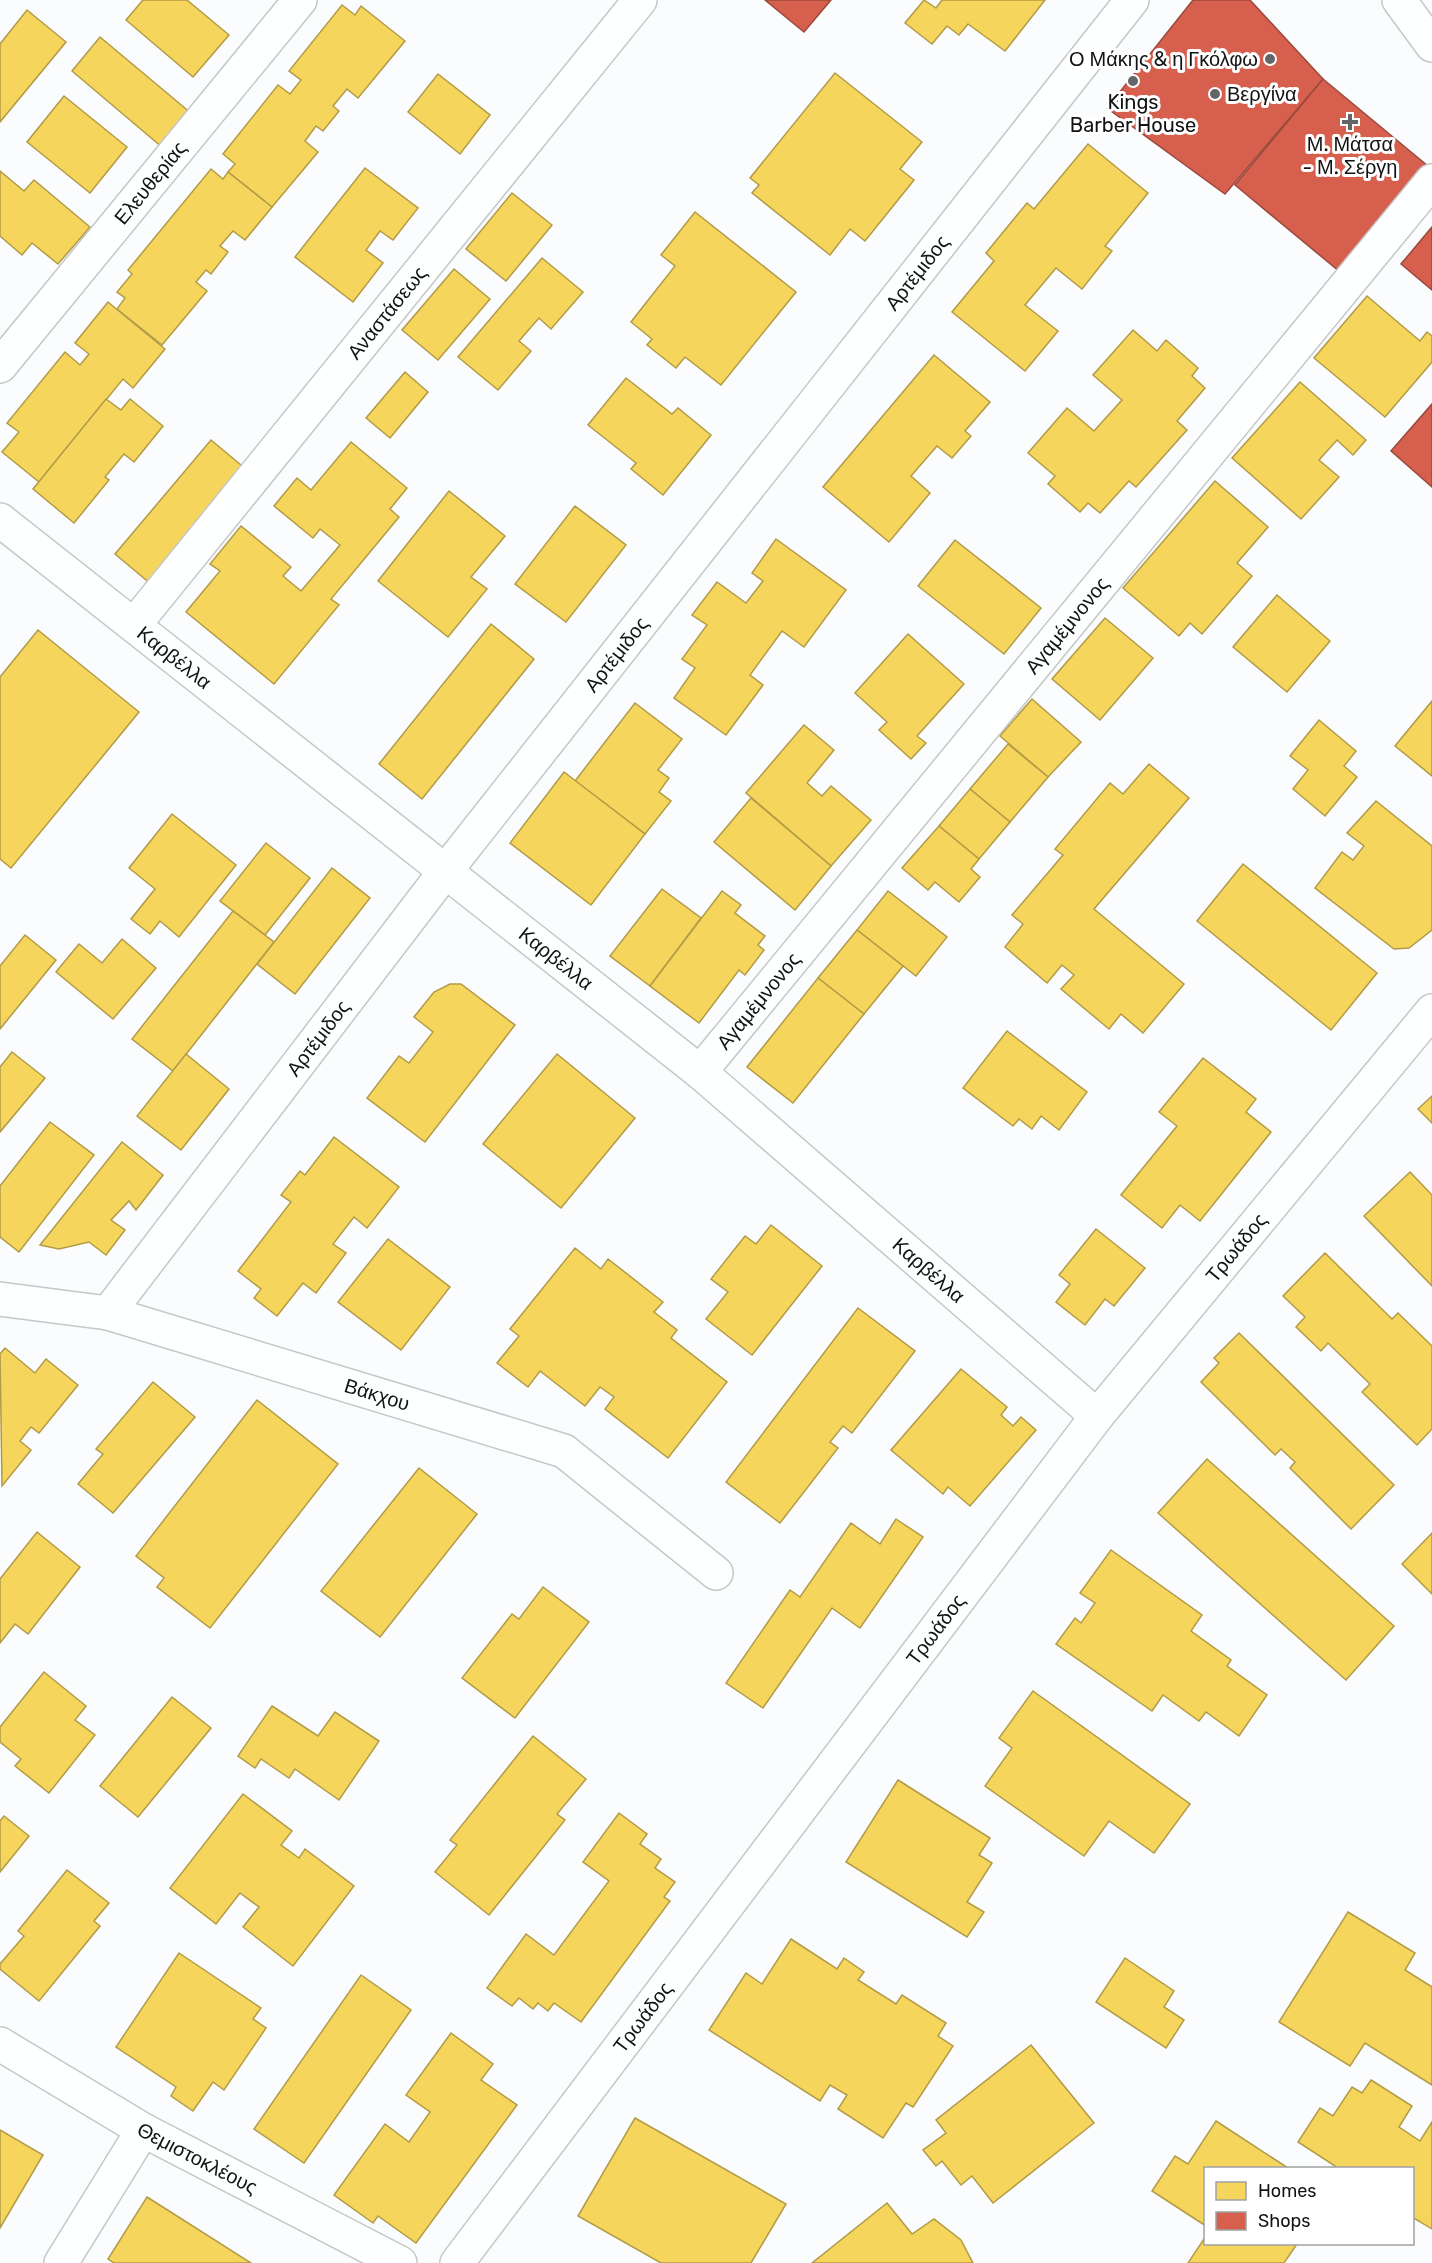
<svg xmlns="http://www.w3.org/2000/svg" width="1432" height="2263" viewBox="0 0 1432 2263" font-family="Rubik,sans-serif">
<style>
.homes{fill:#f6d55c;stroke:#b29b46;stroke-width:1.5}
.shops{fill:#d6604d;stroke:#9b493c;stroke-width:1.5}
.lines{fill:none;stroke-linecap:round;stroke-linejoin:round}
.minor-casing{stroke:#c5c7c8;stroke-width:36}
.minor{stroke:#feffff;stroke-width:33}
.poi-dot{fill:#636566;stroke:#fff;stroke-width:2}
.labels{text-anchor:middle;stroke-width:6;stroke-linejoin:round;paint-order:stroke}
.poi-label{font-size:20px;fill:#121314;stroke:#fff}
.street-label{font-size:20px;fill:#121314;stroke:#fff}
</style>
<rect width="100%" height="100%" fill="#fafcfe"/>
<g class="homes">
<path d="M143 0H187L229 35 193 77 126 20Z"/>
<path d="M924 0 936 8 942 0H1045L1005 51 968 24 959 35 947 26 932 44 905 23Z"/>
<path d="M342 5 355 15 361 6 405 41 358 98 347 89 333 106 339 111 323 131 316 126 305 141 318 152 272 207 228 172 235 164 223 154 278 85 290 94 301 80 289 71Z"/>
<path d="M27 10 66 42 0 122V44Z"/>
<path d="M100 37 192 114 163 148 72 71Z"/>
<path d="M835 73 922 142 900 169 914 180 865 241 850 229 830 255 752 193 759 185 750 178Z"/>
<path d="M438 74 490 115 460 154 408 112Z"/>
<path d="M64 96 127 147 90 193 27 142Z"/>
<path d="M1088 144 1148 193 1105 246 1112 251 1082 289 1056 268 1025 305 1058 331 1025 371 952 312 994 261 986 253 1027 203 1034 209Z"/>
<path d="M365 168 418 208 393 240 380 231 366 250 383 263 353 302 295 257Z"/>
<path d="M211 169 223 179 228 172 272 207 245 240 233 231 220 246 228 252 211 274 206 270 196 282 207 291 162 345 117 309 125 298 117 292 132 274 128 270Z"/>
<path d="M0 171 24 191 34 180 90 227 58 264 32 243 22 255 0 236Z"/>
<path d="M512 193 552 225 506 281 466 249Z"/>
<path d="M695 212 796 292 721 385 685 357 676 368 647 345 652 339 631 322 675 266 661 255Z"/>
<path d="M542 258 583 292 551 329 539 318 519 341 531 351 498 390 458 357Z"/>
<path d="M454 269 490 299 438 360 402 330Z"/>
<path d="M1367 296 1420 341 1427 332 1432 336V362L1385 417 1314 358Z"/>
<path d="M108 302 165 349 133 388 123 379 39 482 2 452 19 432 7 423 65 352 80 365 89 354 75 343Z"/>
<path d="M1133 330 1157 351 1166 340 1198 368 1192 376 1205 388 1177 421 1187 430 1136 487 1129 481 1100 513 1088 503 1080 512 1048 484 1055 476 1028 453 1067 408 1094 431 1122 400 1093 375Z"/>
<path d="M934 355 990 402 965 431 971 436 952 458 937 446 911 476 930 493 889 542 823 487Z"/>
<path d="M405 372 428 392 390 438 366 418Z"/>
<path d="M626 378 672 414 678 408 711 435 663 495 631 469 636 463 588 425Z"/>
<path d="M1300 382 1366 440 1353 455 1337 440 1319 460 1339 477 1301 519 1232 458Z"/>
<path d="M106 399 121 410 130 399 163 426 134 462 124 454 105 477 109 480 74 523 33 489Z"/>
<path d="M211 440 247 470 152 585 115 554Z"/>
<path d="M351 442 407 488 390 509 399 517 331 599 339 605 274 684 186 612 220 571 210 564 241 526 291 567 283 576 301 591 340 545 320 529 313 538 274 506 297 478 311 490Z"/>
<path d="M1215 481 1268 527 1237 563 1252 576 1202 634 1190 623 1179 636 1123 588Z"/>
<path d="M449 491 505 536 471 577 487 589 448 637 378 581Z"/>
<path d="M575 506 626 545 566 622 515 584Z"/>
<path d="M776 539 846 590 804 647 782 631 750 675 763 685 726 735 674 698 695 668 682 659 707 625 692 615 717 582 746 603 763 581 752 573Z"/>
<path d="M955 540 1041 608 1004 654 918 586Z"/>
<path d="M1277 595 1330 641 1287 692 1233 647Z"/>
<path d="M1105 618 1153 658 1100 720 1052 679Z"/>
<path d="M491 624 534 659 422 799 379 764Z"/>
<path d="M38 630 139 712 11 868 0 859V677Z"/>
<path d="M908 634 964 684 917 736 926 743 911 759 879 730 887 722 855 693Z"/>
<path d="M1032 699 1081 742 1048 777 1000 736Z"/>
<path d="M1432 701V776L1395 746Z"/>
<path d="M635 703 682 739 658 770 669 778 659 792 671 801 645 834 575 781Z"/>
<path d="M1319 720 1356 751 1344 766 1357 777 1325 816 1293 789 1308 770 1290 756Z"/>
<path d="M804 725 834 750 807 783 822 796 831 786 871 820 831 866 746 793Z"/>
<path d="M1008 744 1048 777 1010 822 970 789Z"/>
<path d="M1149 764 1189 798 1094 909 1184 984 1143 1033 1121 1014 1109 1029 1061 989 1074 975 1062 965 1047 983 1005 947 1023 924 1012 915 1063 855 1055 849 1110 783 1123 794Z"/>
<path d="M564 772 645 834 591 905 510 843Z"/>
<path d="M970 789 1010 822 979 859 939 826Z"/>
<path d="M751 798 831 866 795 910 714 842Z"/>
<path d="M1376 801 1432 846V930L1409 948 1394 949 1315 888 1342 852 1353 860 1364 846 1347 833Z"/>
<path d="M172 814 236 865 179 937 160 921 150 934 131 919 155 889 129 868Z"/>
<path d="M939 826 979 859 971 869 980 877 959 902 935 882 928 890 902 868Z"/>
<path d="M266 843 310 878 265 935 220 901Z"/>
<path d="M1243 864 1377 973 1331 1030 1197 921Z"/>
<path d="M332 868 370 898 295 994 257 964Z"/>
<path d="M662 889 701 918 650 986 610 956Z"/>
<path d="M722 891 741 905 735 913 765 936 758 945 764 950 745 975 739 970 699 1023 650 986Z"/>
<path d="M888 891 947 937 916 976 857 930Z"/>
<path d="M233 911 274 942 173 1071 132 1039Z"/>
<path d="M857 930 903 966 864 1014 818 978Z"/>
<path d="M25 935 56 960 0 1029V966Z"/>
<path d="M122 939 156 968 113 1019 56 972 79 944 102 963Z"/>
<path d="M818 978 864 1014 793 1103 747 1067Z"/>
<path d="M450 984H461L515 1025 425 1142 367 1098 399 1056 409 1063 433 1032 414 1017 434 992Z"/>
<path d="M1007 1031 1087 1092 1059 1130 1041 1116 1032 1129 1019 1119 1013 1126 963 1088Z"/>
<path d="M12 1052 45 1078 0 1132V1067Z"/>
<path d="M186 1054 229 1089 181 1150 137 1116Z"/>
<path d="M557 1054 635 1118 561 1208 483 1144Z"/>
<path d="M1203 1058 1256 1099 1246 1112 1271 1132 1200 1221 1180 1205 1162 1228 1121 1195 1177 1126 1159 1112Z"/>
<path d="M1432 1096V1123L1418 1109Z"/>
<path d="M50 1122 94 1155 19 1252 0 1237V1186Z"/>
<path d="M334 1137 399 1187 367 1228 354 1217 333 1244 346 1253 316 1293 303 1283 277 1316 254 1298 261 1289 238 1271 291 1202 281 1195 300 1171 305 1175Z"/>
<path d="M122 1142 163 1175 136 1210 129 1201 111 1220 125 1230 106 1255 89 1242 59 1249 40 1245Z"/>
<path d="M1410 1172 1432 1195V1286L1364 1216Z"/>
<path d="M771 1225 822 1266 752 1355 706 1319 728 1292 711 1279 745 1236 756 1244Z"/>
<path d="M1096 1229 1145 1268 1114 1306 1105 1299 1085 1325 1056 1302 1070 1284 1059 1275Z"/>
<path d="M388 1239 450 1287 401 1350 338 1302Z"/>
<path d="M575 1248 601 1269 608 1259 663 1302 654 1312 677 1330 671 1338 727 1382 668 1458 605 1409 614 1397 600 1387 585 1406 540 1371 528 1387 497 1363 519 1336 510 1329Z"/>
<path d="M1325 1253 1392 1319 1398 1313 1432 1346V1429L1417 1445 1362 1392 1370 1384 1328 1343 1321 1351 1296 1327 1305 1317 1283 1296Z"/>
<path d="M858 1308 915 1351 852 1433 843 1426 830 1442 838 1448 780 1523 726 1482Z"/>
<path d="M1239 1333 1394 1485 1351 1529 1290 1468 1295 1462 1281 1449 1275 1455 1201 1382 1219 1363 1214 1358Z"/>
<path d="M5 1348 35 1373 46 1359 78 1385 39 1433 31 1427 20 1441 31 1450 2 1486 0 1354Z"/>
<path d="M961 1369 1007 1407 1001 1415 1013 1426 1021 1417 1036 1430 970 1506 948 1487 943 1494 891 1450Z"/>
<path d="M153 1382 195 1417 113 1513 78 1484 103 1454 96 1449Z"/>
<path d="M257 1400 338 1464 210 1628 157 1587 164 1578 136 1556Z"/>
<path d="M1207 1459 1394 1626 1346 1680 1158 1513Z"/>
<path d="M419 1468 477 1514 380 1637 321 1591Z"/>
<path d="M896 1519 923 1537 860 1628 832 1608 763 1708 726 1683 790 1590 800 1597 851 1523 880 1544Z"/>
<path d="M37 1532 80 1567 28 1634 15 1624 0 1643V1579Z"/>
<path d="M1432 1533V1594L1402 1564Z"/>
<path d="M1111 1550 1202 1615 1191 1631 1231 1660 1227 1666 1267 1695 1239 1736 1206 1712 1199 1721 1163 1695 1152 1711 1056 1644 1075 1618 1081 1623 1095 1603 1080 1593Z"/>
<path d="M543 1587 589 1622 515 1718 462 1678 512 1614 519 1619Z"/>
<path d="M44 1672 86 1706 75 1720 95 1735 49 1793 15 1766 21 1759 0 1742V1727Z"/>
<path d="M1033 1691 1190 1804 1154 1853 1109 1821 1084 1856 985 1786 1012 1748 999 1738Z"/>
<path d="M172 1697 211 1728 138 1817 100 1786Z"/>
<path d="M272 1706 318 1736 335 1712 379 1741 339 1800 295 1769 289 1778 261 1759 255 1768 238 1756Z"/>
<path d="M533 1736 586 1779 557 1814 565 1820 489 1915 435 1872 457 1845 450 1840Z"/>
<path d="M898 1780 990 1838 979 1855 992 1863 967 1902 984 1912 967 1937 846 1862Z"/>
<path d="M243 1794 292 1831 281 1845 299 1858 305 1849 354 1886 293 1966 243 1927 259 1907 240 1893 216 1924 170 1888Z"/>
<path d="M619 1813 647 1834 640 1844 661 1859 655 1868 675 1882 664 1897 670 1901 581 2022 554 2003 548 2011 538 2003 533 2009 519 1998 512 2006 487 1988 526 1934 554 1955 609 1881 583 1862Z"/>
<path d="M4 1816 29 1836 0 1872V1821Z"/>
<path d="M67 1870 109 1903 94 1921 100 1926 39 2001 0 1969V1964L24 1936 18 1931Z"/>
<path d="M1348 1912 1415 1953 1405 1970 1432 1987V2085L1365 2043 1350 2066 1279 2022Z"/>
<path d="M791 1939 837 1969 844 1958 864 1972 858 1980 896 2004 902 1995 946 2023 938 2036 953 2046 913 2107 906 2103 883 2138 838 2109 847 2095 830 2085 820 2101 709 2030 746 1973 762 1984Z"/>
<path d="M179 1953 261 2008 253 2019 266 2028 224 2090 213 2082 193 2111 171 2096 176 2087 116 2047Z"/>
<path d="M1125 1958 1174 1991 1164 2007 1184 2020 1166 2048 1096 2002Z"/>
<path d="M361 1975 411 2010 304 2163 254 2129Z"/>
<path d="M451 2033 493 2064 481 2080 517 2105 416 2243 378 2216 373 2223 334 2195 385 2124 409 2142 430 2112 406 2095Z"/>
<path d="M1031 2045 1094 2123 993 2203 972 2176 961 2185 942 2161 936 2166 923 2150 946 2133 936 2120Z"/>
<path d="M1371 2080 1412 2106 1399 2127 1420 2141 1432 2122V2229L1412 2217V2168H1338L1298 2142 1320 2108 1333 2116 1352 2087 1362 2093Z"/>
<path d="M635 2118 786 2204 751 2263H661L578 2216Z"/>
<path d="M1216 2121 1288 2168H1206V2226L1152 2191 1175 2156 1188 2164Z"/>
<path d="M0 2130 43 2155 0 2228Z"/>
<path d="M147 2197 251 2263H114L108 2259Z"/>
<path d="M887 2203 912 2234 934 2219 961 2240 973 2263H812Z"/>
<path d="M1206 2236V2244H1297L1284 2263H1188Z"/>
</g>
<g class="shops">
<path d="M765 0H831L804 32Z"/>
<path d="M1193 0H1250L1323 79 1225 194 1107 108Z"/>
<path d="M1323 79 1428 166 1340 272 1235 185Z"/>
<path d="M1432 227V290L1401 264Z"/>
<path d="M1432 404V487L1391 451Z"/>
</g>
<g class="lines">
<defs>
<g id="minor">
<path d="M1399 0 1432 45"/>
<path id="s1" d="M0 366 300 0"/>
<path id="s2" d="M0 520 700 1072 1097 1416"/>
<path id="s3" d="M134 625 640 0"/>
<path id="s4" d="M700 1072 1432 181"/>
<path id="s5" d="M0 1299 108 1313 564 1451 716 1573"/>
<path id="s6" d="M108 1313 444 873 1132 0"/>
<path id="s7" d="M0 2044 143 2130 400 2263"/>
<path d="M61 2263 143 2130"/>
<path id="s8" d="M457 2263 1097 1416 1432 1011"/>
</g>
</defs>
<use href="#minor" class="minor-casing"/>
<use href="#minor" class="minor"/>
</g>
<g class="poi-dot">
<circle cx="1270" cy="59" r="6"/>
<circle cx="1133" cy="81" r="6"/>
<circle cx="1215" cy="94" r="6"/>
<path d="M1347 113h6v6h6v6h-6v6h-6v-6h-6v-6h6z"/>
</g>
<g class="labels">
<g class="poi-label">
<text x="1258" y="66" text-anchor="end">Ο Μάκης &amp; η Γκόλφω</text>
<text x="1227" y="101" text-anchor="start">Βεργίνα</text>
<text x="1133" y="109">Kings<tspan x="1133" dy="23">Barber House</tspan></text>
<text x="1350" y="151">Μ. Μάτσα<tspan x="1350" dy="23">- Μ. Σέργη</tspan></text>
</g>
<g class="street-label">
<text dy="7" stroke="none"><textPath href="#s1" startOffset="237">Ελευθερίας</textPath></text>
<text dy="7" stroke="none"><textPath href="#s6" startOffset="1318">Αρτέμιδος</textPath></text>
<text dy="7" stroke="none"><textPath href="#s3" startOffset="402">Αναστάσεως</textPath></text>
<text dy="7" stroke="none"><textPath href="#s4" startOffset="578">Αγαμέμνονος</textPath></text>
<text dy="7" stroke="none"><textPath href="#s6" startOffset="832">Αρτέμιδος</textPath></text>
<text dy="7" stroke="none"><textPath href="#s2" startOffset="222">Καρβέλλα</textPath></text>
<text dy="7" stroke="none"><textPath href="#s2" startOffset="708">Καρβέλλα</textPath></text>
<text dy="7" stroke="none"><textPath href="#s4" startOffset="92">Αγαμέμνονος</textPath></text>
<text dy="7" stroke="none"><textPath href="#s6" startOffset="346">Αρτέμιδος</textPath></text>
<text dy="7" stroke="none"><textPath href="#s8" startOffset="1280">Τρωάδος</textPath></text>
<text dy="7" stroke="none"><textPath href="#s2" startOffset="1194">Καρβέλλα</textPath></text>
<text dy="7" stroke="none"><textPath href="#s5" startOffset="390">Βάκχου</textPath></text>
<text dy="7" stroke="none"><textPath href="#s8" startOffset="794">Τρωάδος</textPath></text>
<text dy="7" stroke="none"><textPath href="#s8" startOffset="308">Τρωάδος</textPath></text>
<text dy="7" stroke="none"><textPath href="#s7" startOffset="228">Θεμιστοκλέους</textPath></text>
</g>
</g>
<rect x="1204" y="2167" width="210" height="78" fill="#ffffff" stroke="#a0a1a1" stroke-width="1.5"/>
<rect x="1216" y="2182" width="30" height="18" fill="#f6d55c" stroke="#a0a1a1" stroke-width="1.5"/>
<text x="1258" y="2197" font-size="18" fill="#121314">Homes</text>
<rect x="1216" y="2212" width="30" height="18" fill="#d6604d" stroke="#a0a1a1" stroke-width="1.5"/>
<text x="1258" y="2227" font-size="18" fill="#121314">Shops</text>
</svg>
